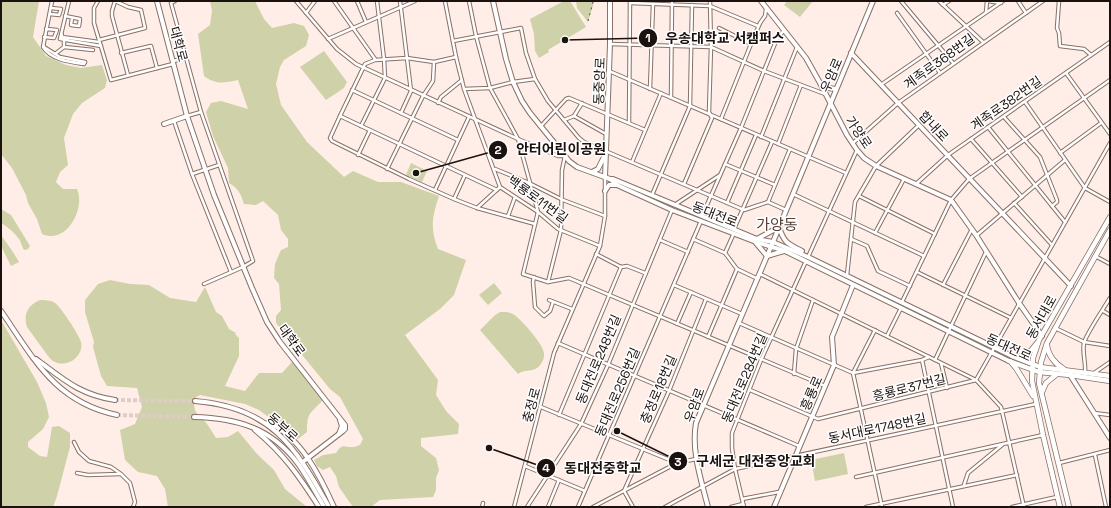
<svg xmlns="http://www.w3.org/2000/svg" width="1111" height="508" viewBox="0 0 1111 508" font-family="'Space Grotesk','Noto Sans KR',sans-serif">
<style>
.green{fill:#cfd1a8}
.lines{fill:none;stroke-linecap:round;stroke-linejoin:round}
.secondary-tunnel{stroke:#ddcdc6;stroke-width:4;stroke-dasharray:4 2;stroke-linecap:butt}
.street-casing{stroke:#887066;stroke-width:4.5}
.secondary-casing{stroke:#887066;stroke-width:6}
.primary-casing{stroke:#887066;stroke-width:6}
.street{stroke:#fff;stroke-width:2.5}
.secondary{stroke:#fff;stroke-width:4}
.primary{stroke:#fff;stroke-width:4.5}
.rail{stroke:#594d49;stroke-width:1;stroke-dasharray:2 4;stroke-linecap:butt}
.labels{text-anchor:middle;stroke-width:3;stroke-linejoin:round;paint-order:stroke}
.street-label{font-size:13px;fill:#1b110e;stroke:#fff}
.quarter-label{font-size:15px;fill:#543e35;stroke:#fff}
.leader{fill:none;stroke:#1b110e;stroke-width:1.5}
.callout-dot{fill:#1b110e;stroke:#fff;stroke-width:1.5}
.mark-label{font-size:12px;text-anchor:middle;font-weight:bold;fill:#fff}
.callout-label{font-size:14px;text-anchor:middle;font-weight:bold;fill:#1b110e;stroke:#fff;stroke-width:3;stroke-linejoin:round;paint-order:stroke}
</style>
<rect width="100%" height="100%" fill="#ffeee7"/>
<g class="green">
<path d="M1 1H39L33 37 46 56 66 65 81 68 102 65 107 80 105 88 82 103 73 114 64 138 68 165 60 172 56 182 63 189H77C86 209 66 245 42 234L37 219 28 203 26 195 12 168 1 154Z"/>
<path d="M210 1H255L264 19 272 28 294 23 304 26 309 35 306 46 284 60 280 67 276 84 281 105 307 142 344 177 353 171 378 182H401L439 196C432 217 430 229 438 249L466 260 454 295 440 309 405 335 438 380 436 395 446 411 459 424 458 434 421 438V446L436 458 439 470 436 478V490L433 497 380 500 371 507H353L339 487 336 476 330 467 323 470 317 466 314 460 323 455 336 453C343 442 344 448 354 447 356 447 358 445 360 445L363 439 340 397 330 389 276 323V316L281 310 279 284 274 278 275 264 281 250 288 247V239L281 230 278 215 263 201 256 205 244 204C241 194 238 188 229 183L228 168 213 136 206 112 211 103 221 101 248 109 238 80C224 83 216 85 204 76L198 34 210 25 212 11Z"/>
<path d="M564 1H570L586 27 548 50 549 52 539 58 535 51 534 34 530 19Z"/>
<path d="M576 1 594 2 588 22 577 8Z"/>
<path d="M787 1H813L800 17 784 5Z"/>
<path d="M324 51 347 82 344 88 326 100 300 67Z"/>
<path d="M411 163 427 171 422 182 406 175Z"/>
<path d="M1 209 11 215 30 246 28 249 24 250C22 247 21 242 19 239 14 232 8 227 1 223Z"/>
<path d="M1 235 13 252 19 262 11 266 1 246Z"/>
<path d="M110 280 130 284 149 285 170 298 196 302 205 287 216 312 222 316 229 329 236 333 235 334 239 338V356L225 386 245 391 259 373H282L292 362 323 400C310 414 307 412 307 432L298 439 259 410 245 404 200 395 196 397C191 413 198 413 207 424 210 428 213 433 216 438L228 437 238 431 257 454 274 470 285 489 307 507H168L165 489 157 476 138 472 125 460 120 430 135 424 142 407 137 388 107 386 101 376 93 347 94 342 85 312V300L98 284Z"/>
<path d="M494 283 502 293 488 305 479 295Z"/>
<path d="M40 300C45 300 51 300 55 303 60 306 80 336 81 342 84 356 68 368 55 362 52 361 50 358 48 356L27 327C23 314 28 305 40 300Z"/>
<path d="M500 312C505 312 509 312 513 314 520 318 541 342 543 350 545 354 544 359 542 362 536 374 526 368 518 374L480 330 494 316Z"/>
<path d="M1 320 37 382 46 403 49 417 43 429 28 442V447L40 456 47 457 52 427 59 426 70 433V447L57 496 53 507H1Z"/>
<path d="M844 453 848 474 815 481 811 460Z"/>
</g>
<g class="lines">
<g class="secondary-tunnel">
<path d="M115 400 195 401"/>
<path d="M117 415 194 417"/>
</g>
<defs>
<g id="street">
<path d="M52 1 43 47C51 60 70 62 84 64L85 62"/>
<path d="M69 1 60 39 101 46"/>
<path d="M98 1 94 8V23L111 80 173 64"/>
<path d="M115 1 112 11V16L128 75"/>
<path d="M175 1 171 3 201 112 253 261 243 267 204 284"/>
<path d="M296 1 337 49 356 64 518 139 558 156H565L562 170 561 230 548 282"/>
<path d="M334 1 375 59"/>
<path d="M357 1 366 22"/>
<path d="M400 1 411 91 401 113"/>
<path d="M445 1 456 57 464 89 500 187 538 212 558 229 600 246"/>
<path d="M469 1 476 36 490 88 518 139 538 212 523 274 548 282 569 278 825 386"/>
<path d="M901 1 953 63"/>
<path d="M939 1 983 42"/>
<path d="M988 1 1001 3"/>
<path d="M1018 1 1026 13"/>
<path d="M1059 1 1057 28 1059 33 1060 46 1084 49 1091 55"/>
<path d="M630 3 710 6 758 26"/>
<path d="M943 5 949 1"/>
<path d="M986 12 987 1"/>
<path d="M306 13 315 1"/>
<path d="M897 13 940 73"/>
<path d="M50 14 59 15 61 9 51 8"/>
<path d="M65 16 80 19 79 26 71 25 72 18"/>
<path d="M719 28 751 44"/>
<path d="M62 35V37L99 42"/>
<path d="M44 37 54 38 57 30 46 29"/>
<path d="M328 39 415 1"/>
<path d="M99 40 145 28 141 10 128 7 115 1"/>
<path d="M453 41 521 28 526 53 535 79 548 101 579 138 584 142 744 210 768 202 786 210"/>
<path d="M610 44 711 47 764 71 825 94"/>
<path d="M44 46V47L60 57 85 62"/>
<path d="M64 47 93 50"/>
<path d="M121 53 151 46 157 68"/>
<path d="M55 54 64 47V39"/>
<path d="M456 57 434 62 407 58 375 60 365 64 340 116 330 138 332 141 409 179 454 199 477 208 535 224"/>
<path d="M173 61 186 58"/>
<path d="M609 71 846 173"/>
<path d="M1066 73 1110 134"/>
<path d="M882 84 1003 1"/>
<path d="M464 89 490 88 513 82 535 79"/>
<path d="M650 89 653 4"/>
<path d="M352 90 458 140"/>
<path d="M671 97 672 1"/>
<path d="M1025 102 1085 188 1110 202"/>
<path d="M438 103 441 97 462 80"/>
<path d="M187 116 201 112"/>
<path d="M340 116 497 190"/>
<path d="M574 116 606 134"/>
<path d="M1004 117 1040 157 1057 200V202L1052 206"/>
<path d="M721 119 751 44 760 23 765 16 766 9"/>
<path d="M564 120 574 116 582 103"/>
<path d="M174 121 192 174 231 272"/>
<path d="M629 122 630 1"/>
<path d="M361 126 385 78 384 59 377 1"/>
<path d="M541 126 566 99 569 98 645 130"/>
<path d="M988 127 1065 222"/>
<path d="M761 137 797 47"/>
<path d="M971 139 1022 197"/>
<path d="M853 143 898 103 1043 1"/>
<path d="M778 144 801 85"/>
<path d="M1060 153 1101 123"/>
<path d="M358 155 370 130"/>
<path d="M632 162 661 93"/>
<path d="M725 164 775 185"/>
<path d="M387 169 423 96 433 81 434 62"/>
<path d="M495 169 529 183 563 200 605 216"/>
<path d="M192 174 219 165"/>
<path d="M684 184 712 118 709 112 711 47 710 1"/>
<path d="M916 184 948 155 1110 42"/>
<path d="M435 190 469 117"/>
<path d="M793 194 924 256"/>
<path d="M652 195 690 106 692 5"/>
<path d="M859 196 935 234"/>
<path d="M454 199 465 175"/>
<path d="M768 202 790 149"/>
<path d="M727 203 756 135"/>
<path d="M1014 203 1052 245"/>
<path d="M676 204 720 175"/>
<path d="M477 208 500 187"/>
<path d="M508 216 515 197"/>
<path d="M702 216 741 128 776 41 784 30"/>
<path d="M734 229 772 142"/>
<path d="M875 233 904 179"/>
<path d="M977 235 1065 160"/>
<path d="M693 239 725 253"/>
<path d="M851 239 867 246 878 271 910 286"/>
<path d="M660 240 688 252"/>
<path d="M596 254 621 267"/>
<path d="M1095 256 1110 264"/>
<path d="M808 257 857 150"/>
<path d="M621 267 627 266 645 273"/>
<path d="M737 269 758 279"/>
<path d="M917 272 1011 318"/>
<path d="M760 274 976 380 1001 407 1024 507"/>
<path d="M847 275 855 202 876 166 919 125"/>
<path d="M534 277 533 282 535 307 544 316 550 311 553 302"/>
<path d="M674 285 742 314"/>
<path d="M943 285 972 229"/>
<path d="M549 300 572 309"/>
<path d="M902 302 951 200 969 179 1110 80"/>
<path d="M1103 311 1110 315"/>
<path d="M739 323 853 373 922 360 929 357"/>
<path d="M677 324 691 292"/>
<path d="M1055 328 1084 342 1110 346"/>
<path d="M875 330 853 373 882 507"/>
<path d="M887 336 901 308"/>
<path d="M708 337 737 269 725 253 734 233"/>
<path d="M558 343 799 446"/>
<path d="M922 360 953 507"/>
<path d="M935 360 986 252"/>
<path d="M941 363 947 388"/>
<path d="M1085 372C1086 362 1082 353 1084 343 1086 334 1104 308 1110 298"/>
<path d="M1094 373 1110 362"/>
<path d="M794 374 796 349 813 300"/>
<path d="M750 390 818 419 976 380 1110 143"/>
<path d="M541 407 677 463"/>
<path d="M1094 413 1110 415"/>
<path d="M559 415 621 267"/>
<path d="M74 442 79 452 89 461 111 467 121 474 130 483 135 502 133 507"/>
<path d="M1095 455 1106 507"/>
<path d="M1059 463 1110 450"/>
<path d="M525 466 585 491"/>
<path d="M77 473 88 475 120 474"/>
<path d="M856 477 1043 435"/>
<path d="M964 485 968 473 1002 445"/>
<path d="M742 499 779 492"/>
<path d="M482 507 483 503"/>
<path d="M514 507 554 353 600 246 605 216V177"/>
<path d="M527 507 581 424 608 365 672 210"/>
<path d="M548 507 559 480"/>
<path d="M578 507 701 221"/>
<path d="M593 507 677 463 696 459"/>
<path d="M633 507 624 491 669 391 706 299"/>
<path d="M665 507 735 469 1036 404"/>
<path d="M731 507 743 504"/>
<path d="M744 507 735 469 732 448V433L761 360 806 261"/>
<path d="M866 507 1017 475"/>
<path d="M1012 507 1057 497"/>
</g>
<g id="secondary">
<path d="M157 1 187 116 214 195 252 288 267 322 280 342 345 425V429L343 431 304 461"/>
<path d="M493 1 506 59 513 82 522 101 530 113 569 161 577 167 610 179H613L757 239 773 242 808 257 1012 356"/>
<path d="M761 1 806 58 820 83 847 135 857 150 864 158 876 166 951 200 976 235 1019 303 1042 336"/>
<path d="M851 53 1071 286"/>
<path d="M822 84 828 88 836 89"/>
<path d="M164 124 187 116"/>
<path d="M592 172 598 169 604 157"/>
<path d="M605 177 610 44V1"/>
<path d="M610 179 617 185 672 210 756 242 785 251 1009 361"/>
<path d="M605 191 609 185H617"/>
<path d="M779 227C784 243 788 244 802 251"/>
<path d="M757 239 779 227"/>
<path d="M756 243 767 256"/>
<path d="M767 256 784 251"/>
<path d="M1 311C34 359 55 402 117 415"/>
<path d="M36 359C63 379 80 395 115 400"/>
<path d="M1070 375 1110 438"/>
<path d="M195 401C271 407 295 446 329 507"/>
<path d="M194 417C237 418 272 428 299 465 308 478 316 493 324 507"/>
<path d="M268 423C300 435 321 478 334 507"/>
<path d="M255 430C284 454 299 476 319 507"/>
<path d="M339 434 342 426 340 420"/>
<path d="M708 507C701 480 691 450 696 423L773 242 873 1"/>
<path d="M774 507 834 365 832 337 853 285"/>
</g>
<g id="primary">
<path d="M1047 345C1048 355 1055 364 1064 369"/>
<path d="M1012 356 1040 367 1110 376"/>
<path d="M1016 357C1026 358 1031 351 1037 343"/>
<path d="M1009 361 1039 372 1070 375 1110 381"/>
<path d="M1011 362 1016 368 1033 396"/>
<path d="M1042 392 1046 383 1057 374"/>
<path d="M1060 507 1043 435 1032 381 1033 358 1039 340 1110 217"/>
<path d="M1069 507 1039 383 1041 362 1047 343 1110 230"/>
</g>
</defs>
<use href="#street" class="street-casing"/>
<use href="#secondary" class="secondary-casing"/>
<use href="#primary" class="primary-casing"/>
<use href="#street" class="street"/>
<use href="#secondary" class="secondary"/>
<use href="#primary" class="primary"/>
<path class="rail" d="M588 21 593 2"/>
</g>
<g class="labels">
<g class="street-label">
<text transform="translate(179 44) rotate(75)" y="5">대학로</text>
<text transform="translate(939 61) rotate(-36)" y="5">계족로368번길</text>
<text transform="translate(831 75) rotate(-67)" y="5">우암로</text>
<text transform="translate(599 81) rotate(-88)" y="5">동중앙로</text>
<text transform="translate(1006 103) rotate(-35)" y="5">계족로382번길</text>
<text transform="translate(934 126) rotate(47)" y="5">합내로</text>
<text transform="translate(859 132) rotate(56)" y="5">가양로</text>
<text transform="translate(538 199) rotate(36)" y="5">백룡로11번길</text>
<text transform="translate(715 214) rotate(21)" y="5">동대전로</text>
<text transform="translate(1041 317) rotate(-61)" y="5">동서대로</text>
<text transform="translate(292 340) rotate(54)" y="5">대학로</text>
<text transform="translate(1009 347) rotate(24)" y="5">동대전로</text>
<text transform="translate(598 359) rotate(-67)" y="5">동대전로248번길</text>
<text transform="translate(744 378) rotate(-67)" y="5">동대전로284번길</text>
<text transform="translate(909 387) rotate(-14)" y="5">흥룡로37번길</text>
<text transform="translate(658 389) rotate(-67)" y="5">충정로18번길</text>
<text transform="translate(617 392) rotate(-67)" y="5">동대전로256번길</text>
<text transform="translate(811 393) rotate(-67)" y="5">흥룡로</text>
<text transform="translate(531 405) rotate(-75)" y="5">충정로</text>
<text transform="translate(694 405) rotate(-70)" y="5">우암로</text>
<text transform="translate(283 427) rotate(42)" y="5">동부로</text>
<text transform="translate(877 428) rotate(-12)" y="5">동서대로1748번길</text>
</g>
<g class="quarter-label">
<text x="777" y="230">가양동</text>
</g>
</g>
<path class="leader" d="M565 40L648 38M416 173L498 150M617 431L678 461M489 448L546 468"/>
<g class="callout-dot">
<circle cx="565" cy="40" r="4"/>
<circle cx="416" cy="173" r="4"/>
<circle cx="617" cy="431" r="4"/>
<circle cx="489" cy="448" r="4"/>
<circle cx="648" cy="38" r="10"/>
<circle cx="498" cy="150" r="10"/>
<circle cx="678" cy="461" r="10"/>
<circle cx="546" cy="468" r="10"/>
</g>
<g class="mark-label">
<text x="648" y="42">1</text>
<text x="498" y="154">2</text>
<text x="678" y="466">3</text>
<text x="546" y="472">4</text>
</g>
<g class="callout-label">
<text x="725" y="43">우송대학교 서캠퍼스</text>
<text x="561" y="154">안터어린이공원</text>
<text x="756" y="466">구세군 대전중앙교회</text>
<text x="603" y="473">동대전중학교</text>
</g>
<rect width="1111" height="508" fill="none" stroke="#1b110e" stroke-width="4"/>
</svg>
